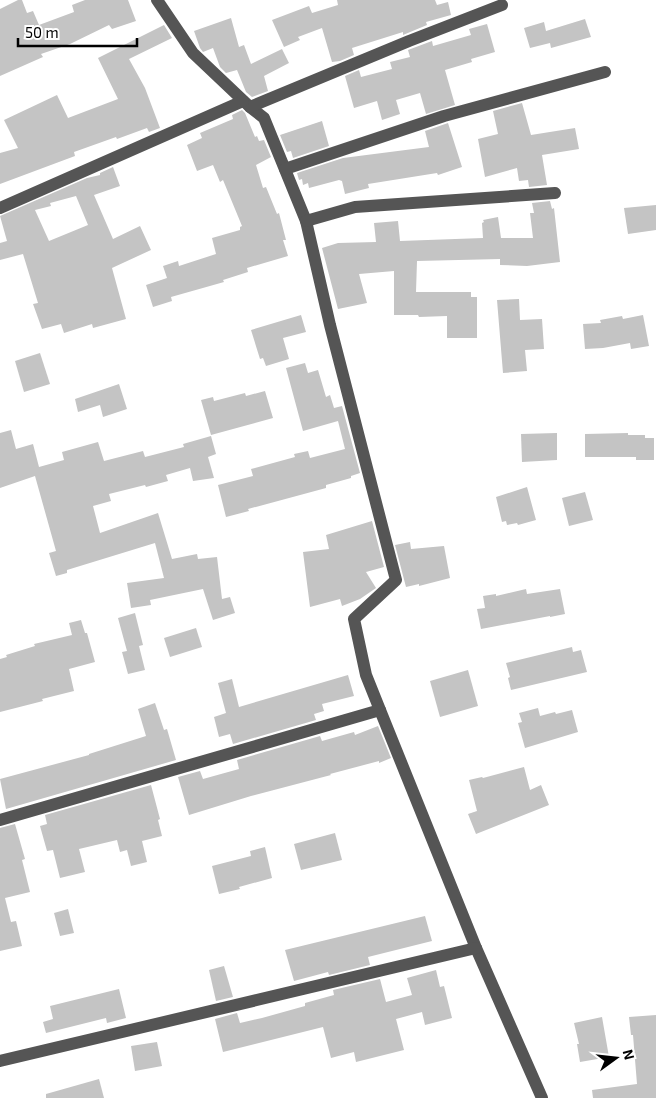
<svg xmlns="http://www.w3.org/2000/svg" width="656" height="1098" viewBox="0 0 656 1098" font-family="'Exo 2',sans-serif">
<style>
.building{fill:#c4c4c4;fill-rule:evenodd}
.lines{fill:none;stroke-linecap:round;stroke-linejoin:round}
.minor{stroke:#555;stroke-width:12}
</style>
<rect width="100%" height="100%" fill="#fff"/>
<g class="building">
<path d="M18 0H22L27 13 33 11 39 25 74 12 72 5 85 0H128L136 21 112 29 109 25 70 44 41 54 43 57 0 76V9Z"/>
<path d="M337 0H435L437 5 448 2 451 15 426 22 427 25 403 35V32L352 48 354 55 340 61 332 62 322 28 298 37 300 40 284 47 272 20 309 6 312 13 338 5Z"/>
<path d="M231 18 239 47 244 45 251 64 282 49 289 63 264 76 268 91 252 97 246 92 237 70 226 73 220 67 213 48 203 52 200 48 194 31Z"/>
<path d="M585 19 591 37 551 48 550 43 530 48 524 28 544 22 546 31Z"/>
<path d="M487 24 495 52 471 59 472 62 445 70 455 105 426 114 420 93 396 100 400 114 382 120 377 101 354 108 345 76 359 70 361 77 392 69 390 62 410 57 408 50 432 41 433 46 471 35 469 29Z"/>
<path d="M164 25 172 38 129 59 145 88 160 128 149 132 147 128 117 139 116 137 74 152 75 156 0 184V153L18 148 4 120 57 95 68 118 118 99 98 58Z"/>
<path d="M522 103 531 135 575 128 579 149 542 155 547 185 529 187 528 180 519 181 517 168 485 177 478 139 498 134 493 111Z"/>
<path d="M242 110 245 113 255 137 257 136 259 141 264 140 271 157 256 165 263 188 266 187 277 214 279 213 286 240H283L288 256 247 268 248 272 223 280 224 282 171 297 172 301 153 307 146 285 167 278 163 266 178 261 179 266 216 254 212 238 240 230V227L242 226 223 180 220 182 213 165 197 171 187 145 202 138 200 133 233 119 232 115Z"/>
<path d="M322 121 329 146 293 158 291 151 287 152 280 135Z"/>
<path d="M448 123 462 167 438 175 437 173 368 184 369 188 345 194 342 181 339 180 309 188 308 183 303 185 302 179 299 180 297 173 343 158 429 147 425 131Z"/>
<path d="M113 167 120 186 94 195 113 239 140 226 151 250 112 268 126 319 93 328 92 324 64 333 61 324 42 329 33 304 38 303 23 254 0 260V243L7 241 0 216 87 178 100 175V173ZM76 196 88 225 49 241 35 210 51 206 50 203Z"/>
<path d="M550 201 552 209 554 208 560 262 527 266 500 265V259L417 261 416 292H471V297H477V338H447V316L419 317 418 315H394V271L359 274 367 303 338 309 322 248 338 243 376 242 374 223 398 221 400 241 483 238 482 223 484 222 483 220 498 217 501 238H533L530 213H534L532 203Z"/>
<path d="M656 205V230L628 234 624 208Z"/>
<path d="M519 299 520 320 542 319 544 349 525 350 527 371 503 373 497 300Z"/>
<path d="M301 315 306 332 283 338 289 359 266 366 263 358 260 359 251 330Z"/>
<path d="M643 315 649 346 631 349 630 343 603 348 585 349 583 324 601 323 600 320 622 316 623 319Z"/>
<path d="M40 353 50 384 24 392 15 361Z"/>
<path d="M305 363 308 373 318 370 326 397 330 395 334 408 342 406 360 473 351 476V478L326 485V488L248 509 249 511 226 517 218 485 253 476 251 469 295 457 294 454 308 451 310 458 345 449 338 421 303 431 286 368Z"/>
<path d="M119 384 127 409 103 417 100 405 78 412 75 399Z"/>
<path d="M265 391 273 418 211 435 201 400 213 397 214 401 245 393 246 396Z"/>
<path d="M11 430 16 449 33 444 39 467 64 460 62 452 98 442 104 461 143 451 145 457 184 447 183 444 211 436 216 454 208 457 214 478 193 481 190 468 166 475 168 481 146 487 145 485 109 494 111 501 93 506 100 533 158 513 172 559 197 554 198 559 217 557 222 599 230 597 235 613 213 620 203 589 150 600 151 605 131 608 127 583 164 578 155 543 67 570V573L56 576 49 553 56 551 35 476 0 488V433Z"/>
<path d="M557 433V460L522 462 521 434Z"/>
<path d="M628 433V435H645V438H654V460H636V457H585V434Z"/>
<path d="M527 487 536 520 518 525 517 523 507 525 506 521 502 522 496 497Z"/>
<path d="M585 492 593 520 569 526 562 498Z"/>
<path d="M372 521 384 567 366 572 376 588 360 599 342 606 340 599 310 607 303 552 329 549 326 535Z"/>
<path d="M410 542 411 549 444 546 450 578 419 586V584L406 587 395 545Z"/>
<path d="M526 589 527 594 560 589 565 614 550 617V616L481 629 477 609 485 608 483 596 496 594V596Z"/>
<path d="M135 613 143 645 139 646 145 670 128 674 122 652 127 651 118 618Z"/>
<path d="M81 620 85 633H87L95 662 69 669 74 691 42 699 43 701 0 712V659L7 657 6 655 35 646 34 644 72 635 69 623Z"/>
<path d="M196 628 202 647 170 657 164 638Z"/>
<path d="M572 647 573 652 581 650 587 672 511 690 508 678 510 677 506 663Z"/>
<path d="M468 670 478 706 440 717 430 681Z"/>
<path d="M348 675 354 696 322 704 324 711 314 714 316 720 233 744 230 734 219 737 214 717 226 713 218 683 232 679 239 707Z"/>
<path d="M155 703 164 730 167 729 176 760 6 809 0 779 89 755V754L146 736 138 709Z"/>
<path d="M538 708 540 716 555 712 556 714 572 710 578 732 525 748 518 723 522 722 519 713Z"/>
<path d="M378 726 391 758 379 763V761L330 774 331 775 251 796 189 815 178 777 200 771 203 779 239 769 237 760 320 736 322 741 354 732 355 735Z"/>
<path d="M524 767 530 790 541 785 549 805 476 834 468 814 477 811 469 780 482 777 483 778Z"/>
<path d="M151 785 160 819 158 820 162 836 142 841 147 862 131 866 127 850 120 852 117 840 79 849 85 872 60 878 53 850 47 851 40 826 47 824 45 815Z"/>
<path d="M15 824 25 859 22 860 30 892 5 898 11 922 16 921 22 946 0 951V828Z"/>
<path d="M335 833 342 860 301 870 294 844Z"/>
<path d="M265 847 272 878 239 887 240 889 219 894 212 866 251 856 250 851Z"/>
<path d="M68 909 74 933 60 936 54 913Z"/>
<path d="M425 916 432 941 368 957 370 965 329 975 328 972 294 981 285 950Z"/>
<path d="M224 966 233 997 216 1001 209 970Z"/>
<path d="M436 970 440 987 444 986 452 1018 425 1025 422 1012 396 1019 404 1050 356 1062 354 1052 331 1058 323 1027 223 1052 215 1019 237 1013 240 1023 262 1018 305 1006V1003L334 995 333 990 380 979 386 1002 412 995 407 978Z"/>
<path d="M119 989 126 1018 107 1023 106 1018 46 1033 43 1022 53 1019 50 1006Z"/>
<path d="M656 1015V1098H593L592 1090 637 1084 633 1035H631L629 1017Z"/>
<path d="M602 1017 609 1057 580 1062 577 1044H579L574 1023Z"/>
<path d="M157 1042 162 1066 135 1071 131 1046Z"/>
<path d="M99 1079 104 1098H46V1094Z"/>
</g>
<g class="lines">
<g class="minor">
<path d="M157 0 193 53 250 107 264 118 306 221 330 325 396 580 354 619 366 675 380 710 476 948 542 1098"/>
<path d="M250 107 409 41 502 5"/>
<path d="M285 169 444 116 605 72"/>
<path d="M0 208 243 101"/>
<path d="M306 221 355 207 555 193"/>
<path d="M0 820 380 710"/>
<path d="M0 1061 476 948"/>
</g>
</g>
<g transform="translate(616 1058) rotate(75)" stroke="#ffffff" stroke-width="4" paint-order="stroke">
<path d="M0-4L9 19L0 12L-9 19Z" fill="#000000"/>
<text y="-8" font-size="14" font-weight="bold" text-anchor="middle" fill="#000000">N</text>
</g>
<path d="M18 38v8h119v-8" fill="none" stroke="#000000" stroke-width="2.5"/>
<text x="25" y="38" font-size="15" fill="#000000" stroke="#ffffff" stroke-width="4" paint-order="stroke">50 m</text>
</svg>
